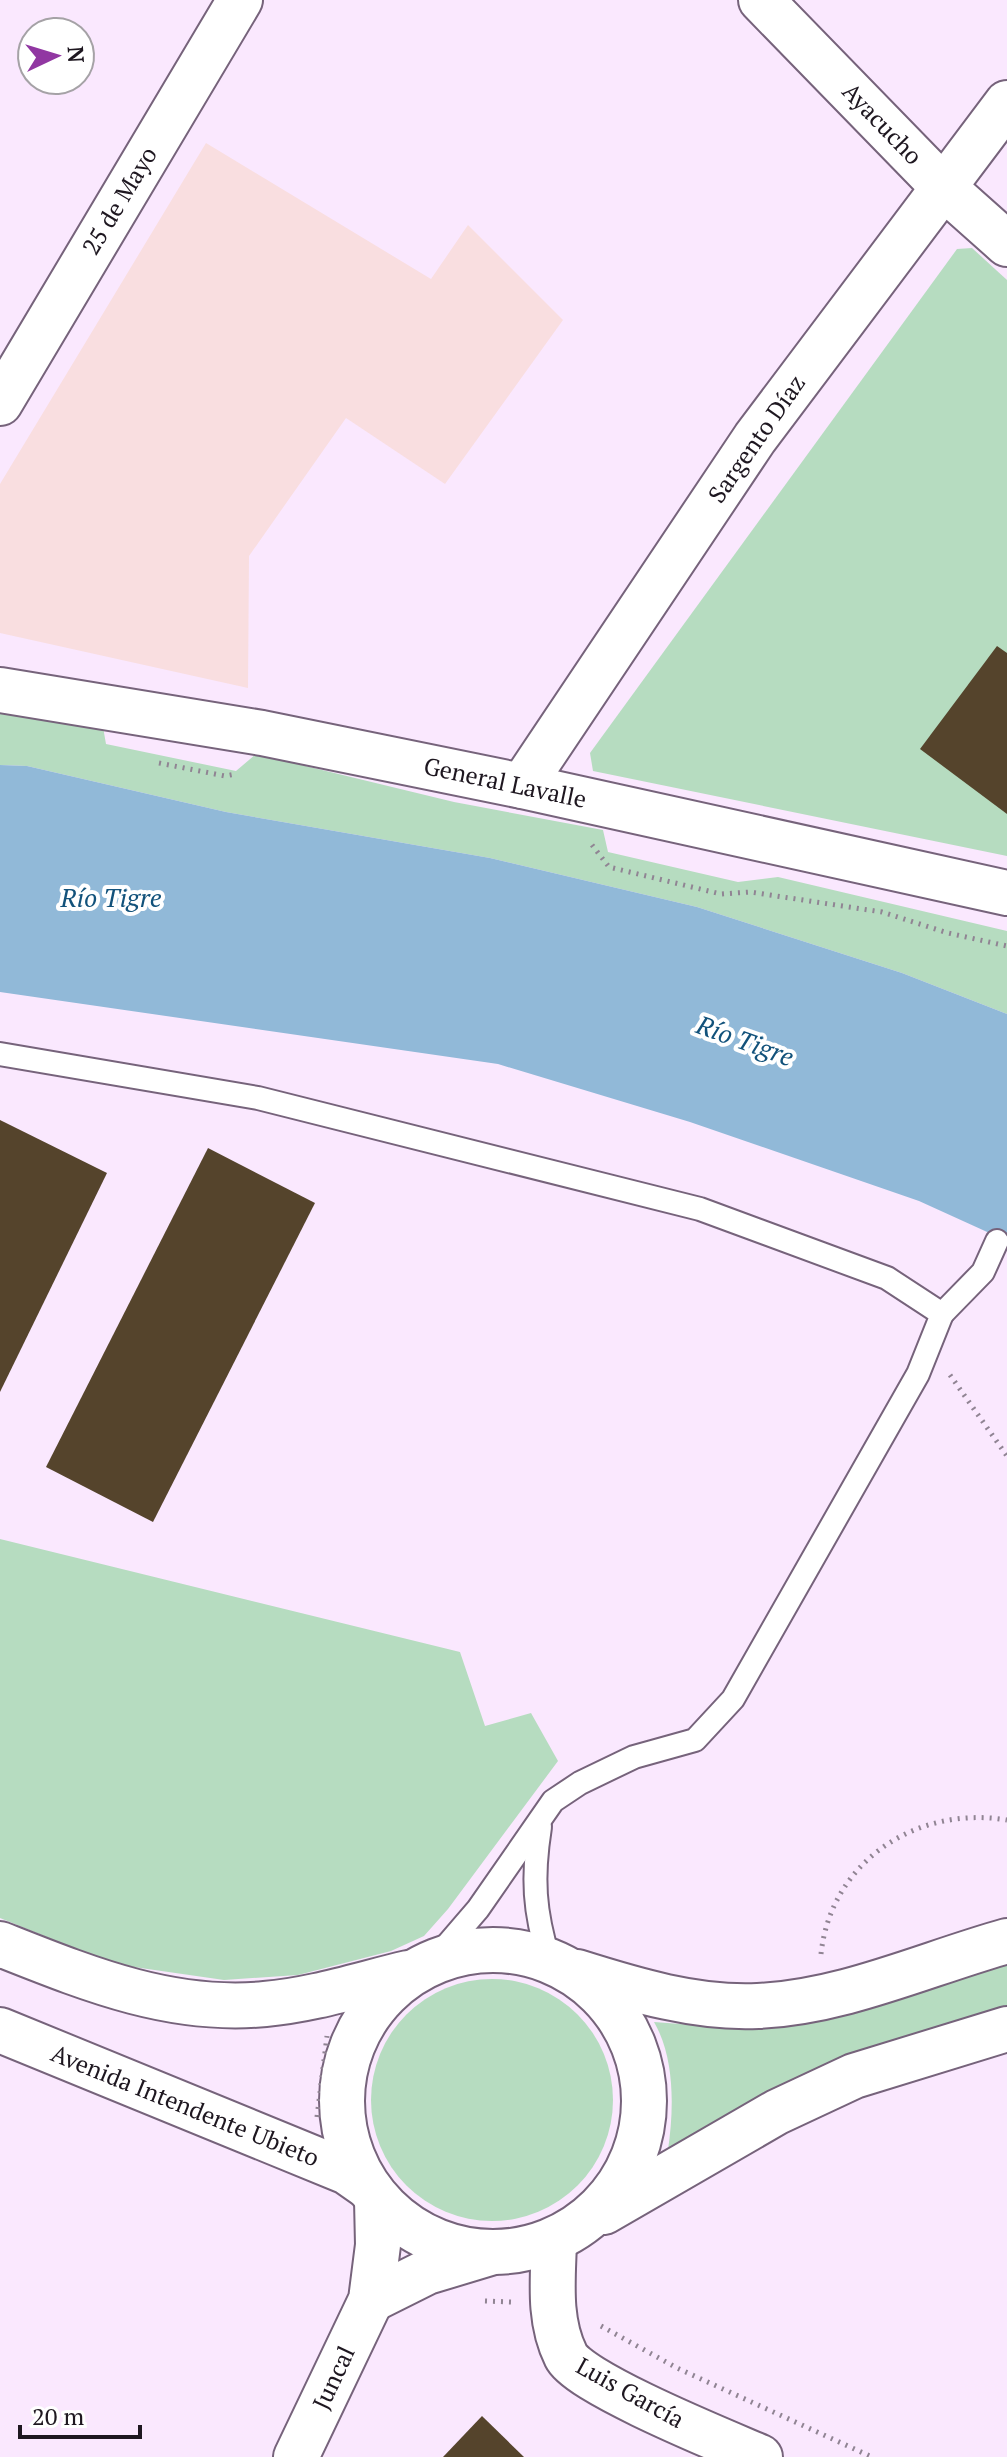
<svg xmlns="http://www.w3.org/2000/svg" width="1007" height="2457" viewBox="0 0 1007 2457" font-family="'PT Serif',serif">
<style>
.education{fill:#f9dee0}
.green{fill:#b6dcc0}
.water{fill:#91b9d8}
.building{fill:#55442c}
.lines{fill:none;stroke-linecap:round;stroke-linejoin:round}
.lane-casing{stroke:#76637b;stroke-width:26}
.street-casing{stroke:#76637b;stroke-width:48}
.secondary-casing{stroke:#76637b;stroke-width:48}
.path{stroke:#908493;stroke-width:5;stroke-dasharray:2 6;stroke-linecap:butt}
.lane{stroke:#fff;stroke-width:22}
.street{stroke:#fff;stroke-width:44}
.secondary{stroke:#fff;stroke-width:44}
.labels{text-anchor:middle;stroke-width:8;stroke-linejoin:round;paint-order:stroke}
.street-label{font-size:24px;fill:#1e1720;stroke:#fff}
.water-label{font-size:26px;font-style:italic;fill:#12527b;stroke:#fff}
</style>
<rect width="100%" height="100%" fill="#fae8fe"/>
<path class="education" d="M206 143 431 279 468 225 563 320 445 484 346 418 249 556 248 688 0 633V484Z"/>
<g class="green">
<path d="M972 248 1007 280V856L593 771 590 753 957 249Z"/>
<path d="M0 708 103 727 106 744 236 771 256 754 454 802 603 830 608 852 738 882 778 877 1007 931V1014L902 973 697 907 490 858 226 812 27 766 0 765Z"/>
<path d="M0 1539 460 1652 485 1726 531 1713 558 1761 448 1909 424 1936 391 1951 298 1975 224 1980 113 1964 0 1918Z"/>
<path d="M1007 1962V2005L866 2051 668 2150C674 2109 675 2058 654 2022L747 2029 820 2021Z"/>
<circle cx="492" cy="2100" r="121"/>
</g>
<path class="water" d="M0 765 27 766 226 812 490 858 697 907 902 973 1007 1014V1241L919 1201 690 1122 498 1064 0 992Z"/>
<g class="building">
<path d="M997 646 1007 653V814L920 749Z"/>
<path d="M0 1120 107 1173 0 1392Z"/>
<path d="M208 1148 315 1203 153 1522 46 1467Z"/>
<path d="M482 2416 524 2457H443Z"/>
</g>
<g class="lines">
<defs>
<g id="lane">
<path d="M0 1054 258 1098 700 1209 887 1278 942 1314 918 1374 733 1699 695 1740 634 1757 580 1783 553 1801 478 1909 435 1959"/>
<path d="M942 1314 983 1272 997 1241"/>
<path d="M540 1827C532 1878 534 1911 549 1960"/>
</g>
<g id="street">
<path d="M761 0 943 187 1007 244"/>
<path d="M0 690 262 733 522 786 1007 893"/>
<path d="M522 786 755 438 1007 103"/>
<path d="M554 2241C553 2279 548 2320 566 2356 579 2383 725 2442 760 2457"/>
<path d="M371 2300 427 2272 490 2253"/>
<path d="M296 2457 371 2300 378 2245 377 2200"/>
</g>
<g id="secondary">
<path d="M0 403 240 0"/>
<path d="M0 1944C86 1978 170 2013 265 2004 313 2000 361 1984 408 1973"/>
<circle cx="493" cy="2101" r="151"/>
<path d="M577 1972C634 1990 697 2009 758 2006 844 2002 925 1964 1007 1941"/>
<path d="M0 2030 347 2172 367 2186"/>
<path d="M604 2212 777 2112 854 2076 1007 2029"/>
</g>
</defs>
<use href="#lane" class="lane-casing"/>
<use href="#street" class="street-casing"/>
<use href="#secondary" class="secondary-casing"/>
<g class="path">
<path d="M159 763 225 776 236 774"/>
<path d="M592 845 609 867 721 894 750 892 882 912 948 933 1007 946"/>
<path d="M950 1375 1007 1456"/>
<path d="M821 1954C831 1861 917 1805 1007 1820"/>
<path d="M317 2117 327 2036"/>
<path d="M485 2301 511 2302"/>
<path d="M601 2326 677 2368 872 2457"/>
</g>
<use href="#lane" class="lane"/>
<use href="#street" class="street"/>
<use href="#secondary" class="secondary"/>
</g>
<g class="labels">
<g class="street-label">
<text transform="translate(882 124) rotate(46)" y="8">Ayacucho</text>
<text transform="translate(120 201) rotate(-59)" y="8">25 de Mayo</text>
<text transform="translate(757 439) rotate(-55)" y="8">Sargento Díaz</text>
<text transform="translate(505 783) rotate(12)" y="8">General Lavalle</text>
<text transform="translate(185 2106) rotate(22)" y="8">Avenida Intendente Ubieto</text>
<text transform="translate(334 2378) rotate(-65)" y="8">Juncal</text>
<text transform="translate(630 2393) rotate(29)" y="8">Luis García</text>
</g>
<g class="water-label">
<text x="111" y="907">Río Tigre</text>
<text transform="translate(745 1041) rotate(20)" y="9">Río Tigre</text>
</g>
</g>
<g transform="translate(56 56) rotate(86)"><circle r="38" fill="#ffffff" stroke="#a5a2a6" stroke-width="2"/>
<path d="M0-6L14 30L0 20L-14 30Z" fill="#9137a2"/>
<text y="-12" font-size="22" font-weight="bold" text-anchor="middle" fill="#1e1720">N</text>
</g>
<path d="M20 2425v12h120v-12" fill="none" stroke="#1e1720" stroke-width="4"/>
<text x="32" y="2425" font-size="24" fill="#1e1720" stroke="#ffffff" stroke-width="6" paint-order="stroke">20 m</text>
</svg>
